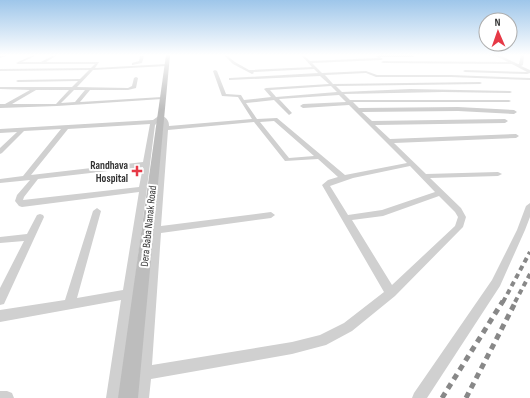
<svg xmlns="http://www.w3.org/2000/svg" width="530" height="398" viewBox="0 0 530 398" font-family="'Sofia Sans Condensed',sans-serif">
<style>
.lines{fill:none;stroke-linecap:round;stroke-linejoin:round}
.street{fill:#d0d0d0;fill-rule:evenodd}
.secondary{fill:#bdbdbd;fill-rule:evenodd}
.rail-far1{stroke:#888;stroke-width:4;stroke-dasharray:5 4;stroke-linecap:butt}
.rail{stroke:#888;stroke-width:5;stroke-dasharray:6 5;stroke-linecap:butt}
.poi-dot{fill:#e63946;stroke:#fff;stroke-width:1.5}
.labels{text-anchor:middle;stroke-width:4;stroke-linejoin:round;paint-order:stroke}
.poi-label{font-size:11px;font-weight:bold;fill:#333;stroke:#fff;text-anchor:end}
.street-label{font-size:11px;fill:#333;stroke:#fff}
</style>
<rect width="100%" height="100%" fill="#fff"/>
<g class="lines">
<g class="street">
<path d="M5 55H9L0 58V56Z"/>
<path d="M33 55H37L22 62H41L54 55H57L46 62H99L95 68 167 64 166 66 93 70 77 87 128 88 132 86 134 78 136 77 138 78 136 88 128 90H90L80 102 162 97 164 98 162 99 57 106 0 108V104H5L30 90 0 89V87H72L78 81 18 82 16 81 18 80 80 79 89 70 0 71V69L91 68 95 64H18L16 63ZM36 90H69L56 104H12ZM74 90H85L75 102 61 103Z"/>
<path d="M142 55 144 56 142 63 132 65V63L139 61 140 56Z"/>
<path d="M224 55H226L235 62 249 70 312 67 301 55H303L310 61 378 58 376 56 378 55H413L414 57H380L383 59 381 60 312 63 322 73 366 71 377 75H451L530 78V80L451 77H376L366 73 325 75 333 84 480 82 482 83 480 84 336 86 342 92 410 89 510 91 512 92 510 93 443 92 344 94 350 100H509L511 101 509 102H353L359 108 458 107 514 110 517 112 514 114 458 111 362 112 372 121 505 119 508 121 505 123 375 125 390 139 516 134 519 136 516 138 394 143 426 174 498 172 502 174 498 176 430 178 461 208 466 217 463 227 395 296 352 331 326 345 292 354 151 379 149 398H135L163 123 161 119 155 125 120 398H106L121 300 0 322V310L65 300 93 211 97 208 101 211 77 298 123 290 139 192 22 207 19 206 15 201 17 195 30 180 0 183V179L23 176 61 129 24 131 2 153 0 154V148L17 132 0 133V129L153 120 160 115C166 117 169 120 169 126L252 119 238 97 222 96 213 71 215 70 217 71 226 94 241 95 244 100 271 97 264 89 266 88 329 84 320 76 229 80V78H230L318 73 314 69 253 72 254 73 252 74 233 64ZM331 86 337 92 276 97 270 90ZM339 95 346 102 303 104 300 106 303 108 349 105 407 163 345 175 277 118 257 119 246 103 274 100 289 115 292 113 279 99ZM274 121 314 156 289 158 260 122ZM254 122 285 161 318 159 338 177 328 180 322 185 384 292 344 323 320 335 292 342 152 365 161 233 271 218 275 215 271 212 161 226 168 130ZM150 124 143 162 31 175 68 129ZM410 166 435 192 382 210 348 215 330 186 353 178ZM143 167 139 187 23 200 24 197 38 179ZM439 196 455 212 458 217 455 226 392 285 352 220 383 216Z"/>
<path d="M461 55H499L518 64H519L521 55H524L523 65 521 66 530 70V73L527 74 465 72 463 71 465 70 527 72 512 64 383 63 381 62 383 61 508 62 496 56Z"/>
<path d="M530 203V217L525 230 500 286 427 398H412L414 393 492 280 517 230 526 206Z"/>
<path d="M40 214 43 215 44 217 4 304 0 305V288L24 241 0 243V237L27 234 37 215Z"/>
<path d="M0 391H7L12 393 14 398H0Z"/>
</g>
<path class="secondary" d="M166 55H170L138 398H118Z"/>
<g class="rail-far1">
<path d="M503 302 530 252"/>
<path d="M515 302 530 274"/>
</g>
<g class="rail">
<path d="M442 398 503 301"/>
<path d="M466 398 516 301"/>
</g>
</g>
<linearGradient id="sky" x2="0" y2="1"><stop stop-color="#9ec6ea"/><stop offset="0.5" stop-color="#fff"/><stop offset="1" stop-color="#fff" stop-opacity="0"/></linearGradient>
<rect width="530" height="110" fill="url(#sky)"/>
<path class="poi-dot" d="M135 165h4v4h4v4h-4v4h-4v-4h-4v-4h4z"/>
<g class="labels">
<g class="poi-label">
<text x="128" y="169">Randhava<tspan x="128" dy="13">Hospital</tspan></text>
</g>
<g class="street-label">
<text transform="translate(148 226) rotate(-84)" y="4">Dera Baba Nanak Road</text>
</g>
</g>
<g transform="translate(498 32) rotate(358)"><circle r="19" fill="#ffffff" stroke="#adadad"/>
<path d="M0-3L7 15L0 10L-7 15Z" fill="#e63946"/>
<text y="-6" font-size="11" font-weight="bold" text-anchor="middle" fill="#333333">N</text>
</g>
</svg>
